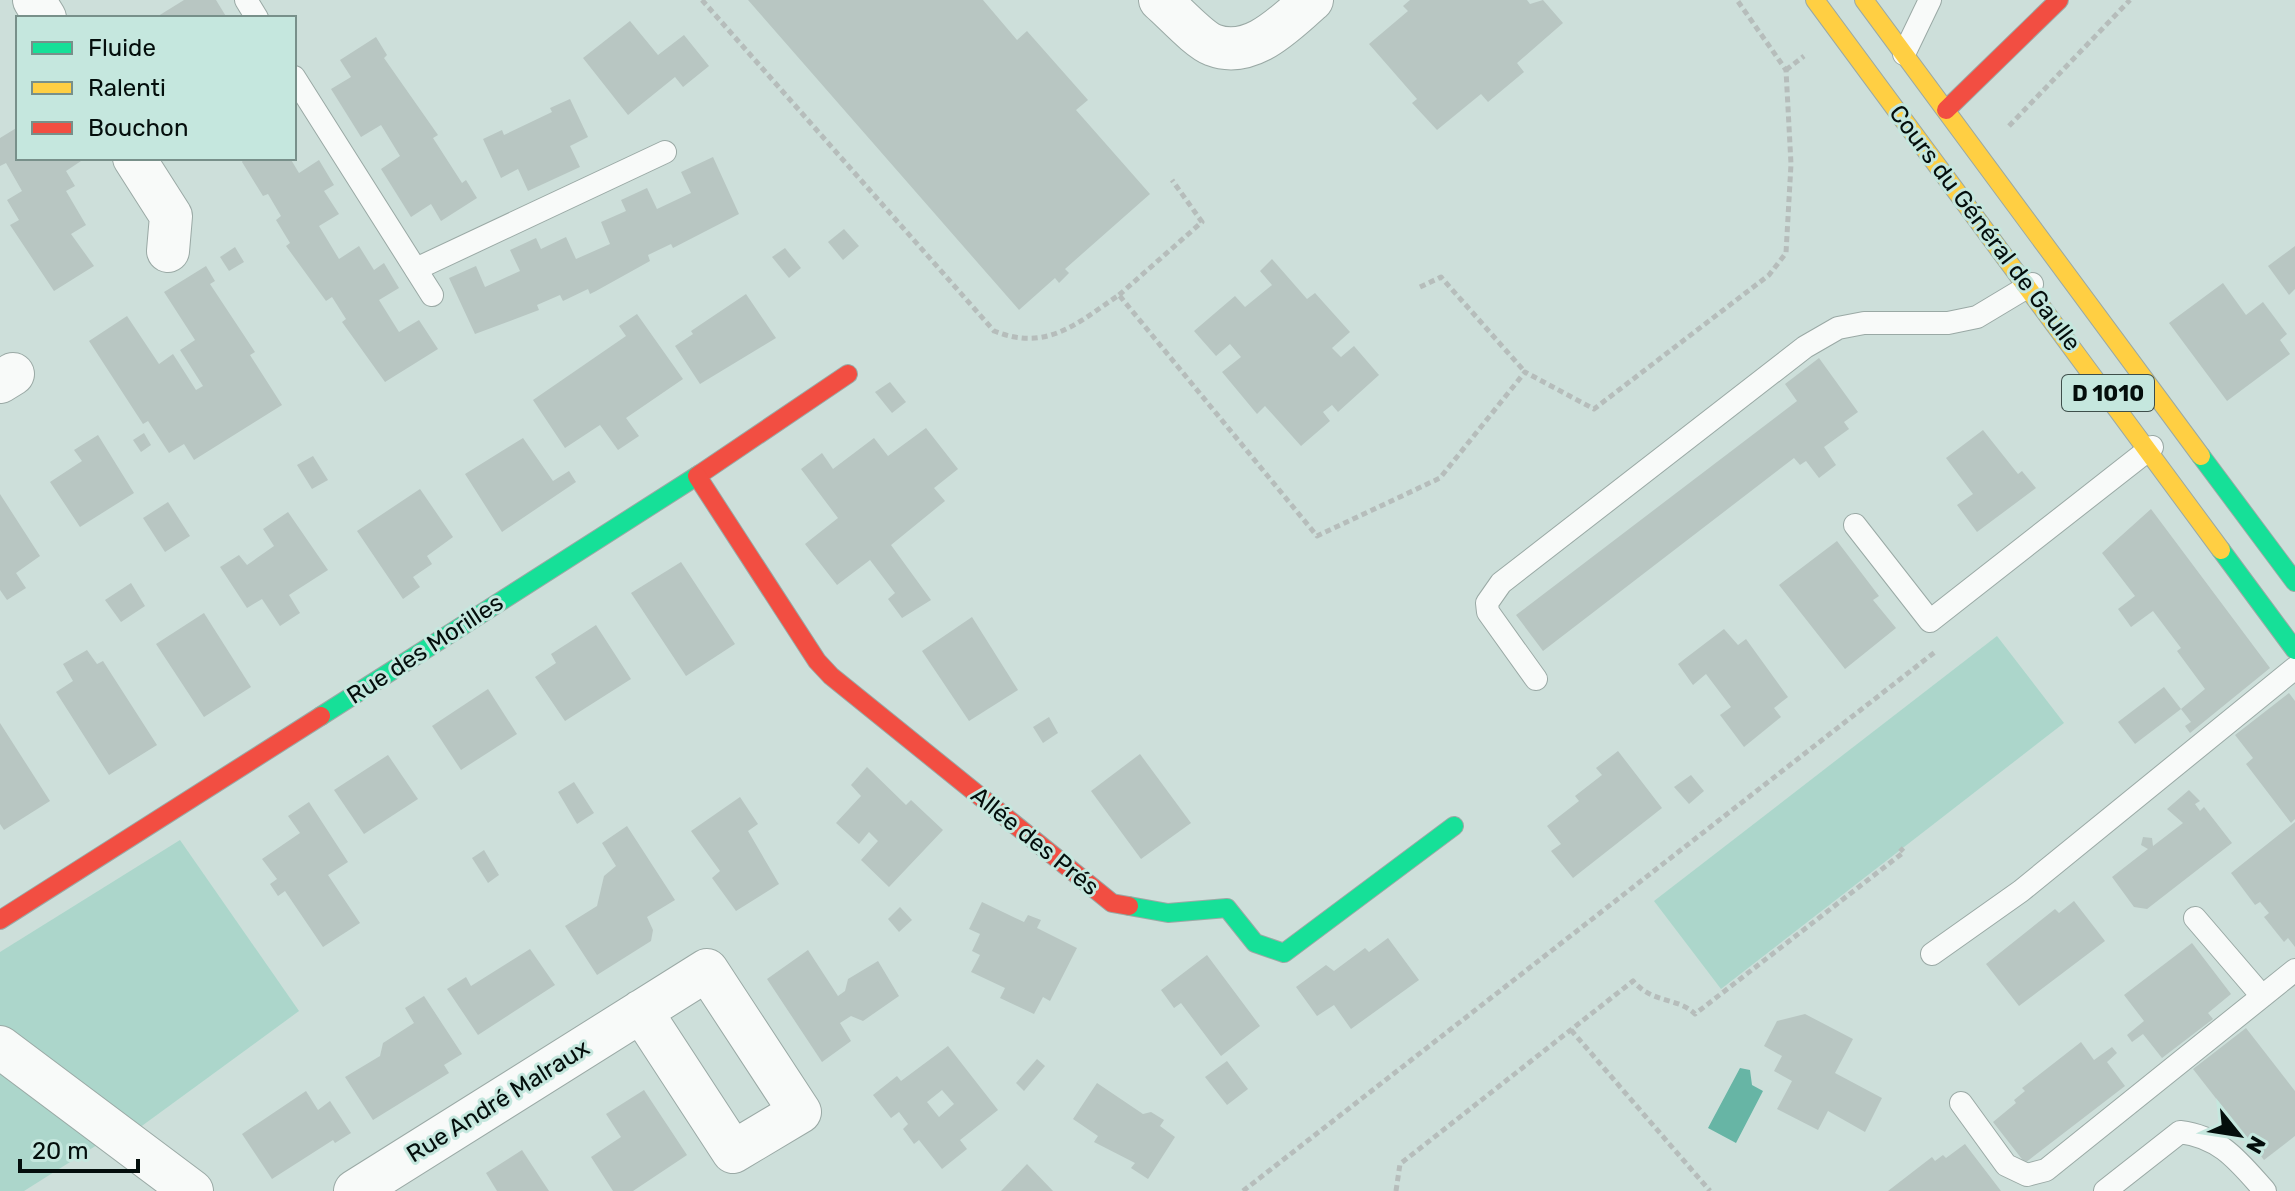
<svg xmlns="http://www.w3.org/2000/svg" width="2295" height="1191" viewBox="0 0 2295 1191" font-family="Rubik,sans-serif">
<style>
.green{fill:#acd6cb}
.water{fill:#67b5a5}
.building{fill:#b8c6c2;fill-rule:evenodd}
.lines{fill:none;stroke-linecap:round;stroke-linejoin:round}
.lane-casing{stroke:#9aa9a5;stroke-width:24}
.street-casing{stroke:#9aa9a5;stroke-width:44}
.fast-casing{stroke:#9aa9a5;stroke-width:20}
.slow-casing{stroke:#9aa9a5;stroke-width:20}
.jam-casing{stroke:#9aa9a5;stroke-width:20}
.path{stroke:#b6bdbb;stroke-width:5;stroke-dasharray:6 4;stroke-linecap:butt}
.lane{stroke:#f8faf9;stroke-width:22}
.street{stroke:#f8faf9;stroke-width:42}
.fast{stroke:#16e098;stroke-width:18}
.slow{stroke:#ffcf43;stroke-width:18}
.jam{stroke:#f24e42;stroke-width:18}
.labels{text-anchor:middle;stroke-width:6;stroke-linejoin:round;paint-order:stroke}
.shield{fill:#c5e7de;stroke:#3e4f4b;stroke-width:2}
.shield-label{font-size:22px;font-weight:bold;fill:#040e0c}
.street-label{font-size:24px;fill:#040e0c;stroke:#c5e7de}
</style>
<rect width="100%" height="100%" fill="#cddfda"/>
<g class="green">
<path d="M1997 636 2064 723 1721 989 1654 901Z"/>
<path d="M180 840 299 1011 139 1128 0 1025V952Z"/>
<path d="M0 1074 97 1145 24 1191H0Z"/>
</g>
<path class="water" d="M1740 1068 1750 1070 1752 1085 1763 1091 1736 1143 1708 1128Z"/>
<g class="building">
<path d="M184 0H216L227 18H155Z"/>
<path d="M748 0H983L1017 40 1027 31 1088 100 1076 110 1150 194 1065 269 1069 273 1059 283 1055 278 1019 310Z"/>
<path d="M1410 0H1527L1530 4 1543 0 1563 23 1517 63 1524 72 1488 102 1481 94 1437 130 1412 103 1417 99 1369 44 1408 11 1403 6Z"/>
<path d="M630 21 658 55 684 35 709 66 683 87 675 77 628 115 583 58Z"/>
<path d="M376 37 387 55 384 58 438 135 433 138 462 183 466 180 477 198 441 221 431 204 411 217 381 169 400 156 381 125 361 137 331 89 351 77 340 60Z"/>
<path d="M570 99 588 137 570 146 580 167 528 191 518 169 501 178 483 139 502 130 504 135 552 112 550 108Z"/>
<path d="M18 127V158L81 161 66 171 75 186 66 191 86 225 71 234 94 266 54 291 10 225 19 220 7 200 22 191 6 163 0 166V138Z"/>
<path d="M713 157 739 214 673 248 671 244 648 255 650 261 596 291 590 294 588 289 563 301 560 295 537 305 539 310 475 334 449 278 476 266 485 287 520 271 510 250 536 238 541 249 566 237 576 259 610 244 601 222 626 211 621 200 647 188 657 209 691 193 681 172Z"/>
<path d="M244 158H290L299 173 319 160 334 185 324 191 339 214 319 226 339 259 359 246 374 270 384 263 399 288 379 300 399 332 419 320 438 349 385 382 342 322 346 319 332 297 326 301 286 246 290 243 276 220 281 216 268 194 263 196 242 162Z"/>
<path d="M844 229 859 246 843 260 828 242Z"/>
<path d="M2295 246V289L2289 295 2268 266Z"/>
<path d="M235 247 244 262 229 271 220 257Z"/>
<path d="M785 248 801 268 789 278 772 257Z"/>
<path d="M1272 259 1307 299 1315 293 1350 332 1332 348 1341 357 1354 346 1379 375 1338 412 1332 405 1323 412 1330 421 1301 446 1265 406 1257 414 1222 372 1241 357 1230 344 1216 356 1194 331 1235 296 1245 307 1272 285 1260 271Z"/>
<path d="M206 266 215 281 210 284 255 352 250 355 282 405 194 460 184 444 169 453 148 421 143 424 89 341 127 316 159 364 173 354 196 390 203 386 180 350 195 340 164 292Z"/>
<path d="M2223 283 2246 315 2263 302 2287 334 2280 340 2290 354 2227 401 2169 323Z"/>
<path d="M746 294 776 338 700 384 675 346 693 334 691 331Z"/>
<path d="M637 314 683 379 626 418 639 436 618 450 600 425 565 448 533 400 626 336 619 326Z"/>
<path d="M1819 358 1858 412 1844 422 1849 429 1824 447 1836 465 1819 478 1806 461 1800 465 1794 458 1543 651 1516 615 1797 401 1785 384Z"/>
<path d="M890 382 906 402 892 413 875 392Z"/>
<path d="M926 428 958 469 934 488 945 501 891 545 931 600 902 618 888 599 895 593 870 560 837 585 805 544 838 518 801 469 822 453 833 469 874 438 888 456Z"/>
<path d="M1983 430 2018 474 2022 471 2036 488 1977 532 1957 505 1973 494 1946 458Z"/>
<path d="M144 433 151 445 141 452 133 440Z"/>
<path d="M98 435 134 493 80 527 50 482 82 461 74 450Z"/>
<path d="M523 438 553 481 569 471 576 482 502 532 465 474Z"/>
<path d="M313 456 328 480 312 489 297 465Z"/>
<path d="M420 489 453 537 427 556 432 564 413 577 420 587 403 599 357 531Z"/>
<path d="M0 494 40 556 16 573 26 588 7 600 0 590Z"/>
<path d="M168 502 190 536 165 552 143 518Z"/>
<path d="M2151 509 2270 668 2190 733 2185 726 2191 722 2181 709 2205 689 2177 651 2181 648 2153 611 2131 627 2118 609 2135 596 2102 553Z"/>
<path d="M288 512 328 570 289 595 300 613 280 626 262 599 247 608 220 567 239 555 247 565 274 546 263 529Z"/>
<path d="M1837 541 1879 596 1873 600 1896 628 1845 669 1779 585Z"/>
<path d="M681 562 735 644 686 676 631 593Z"/>
<path d="M131 583 145 606 121 622 105 600Z"/>
<path d="M204 613 251 687 204 717 156 644Z"/>
<path d="M972 617 1018 690 969 721 922 651Z"/>
<path d="M596 625 631 679 565 721 535 677 556 663 551 654Z"/>
<path d="M1724 629 1738 645 1746 639 1788 697 1774 708 1781 717 1744 747 1720 715 1731 707 1706 674 1693 685 1678 664Z"/>
<path d="M87 650 97 664 103 661 157 745 109 775 56 692 73 681 63 664Z"/>
<path d="M2164 687 2181 709 2135 744 2118 722Z"/>
<path d="M488 689 517 734 461 770 432 726Z"/>
<path d="M2289 693 2295 701V819L2291 823 2246 764 2253 758 2235 735Z"/>
<path d="M1049 717 1058 733 1043 743 1033 727Z"/>
<path d="M0 723 50 801 4 830 0 824Z"/>
<path d="M1618 751 1662 808 1573 878 1551 851 1561 844 1547 826 1579 801 1575 796 1602 775 1596 768Z"/>
<path d="M1140 754 1191 823 1141 859 1091 791Z"/>
<path d="M388 755 418 799 364 834 334 790Z"/>
<path d="M867 767 906 805 911 800 943 830 889 887 861 860 878 841 869 832 859 844 836 823 861 796 851 785Z"/>
<path d="M1691 775 1704 791 1689 804 1674 787Z"/>
<path d="M574 782 594 813 577 824 558 792Z"/>
<path d="M2189 790 2200 801 2195 804 2200 811 2204 807 2232 843 2147 909 2134 907 2112 877 2148 849 2141 845 2143 837 2152 838 2153 846 2183 823 2167 809Z"/>
<path d="M740 797 758 824 748 831 779 884 736 911 712 878 720 871 691 831Z"/>
<path d="M309 802 348 862 328 875 360 923 323 947 285 891 278 896 270 884 277 879 262 859 300 833 288 816Z"/>
<path d="M2295 822V947L2288 938 2284 942 2264 917 2269 913 2260 902 2255 905 2231 873Z"/>
<path d="M627 826 675 900 647 917 653 930 651 941 597 975 565 926 597 906 604 876 616 866 602 843Z"/>
<path d="M484 850 499 875 488 883 472 858Z"/>
<path d="M2074 901 2105 941 2019 1006 1986 964 2055 909 2059 913Z"/>
<path d="M982 902 1024 922 1028 915 1041 920 1037 928 1077 948 1050 1001 1043 997 1034 1014 1000 998 1005 988 971 972 980 955 972 951 980 934 969 929Z"/>
<path d="M900 907 912 920 899 932 888 919Z"/>
<path d="M1388 938 1419 980 1351 1029 1334 1005 1317 1016 1296 987 1326 965 1334 971 1365 948 1369 952Z"/>
<path d="M2192 943 2231 994 2208 1013 2213 1019 2162 1058 2143 1034 2132 1042 2127 1035 2144 1021 2124 995Z"/>
<path d="M530 949 555 985 478 1035 447 989 466 977 471 986Z"/>
<path d="M808 950 838 996 845 991 848 979 878 961 899 996 863 1021 851 1016 840 1023 851 1041 822 1062 767 979Z"/>
<path d="M1207 955 1260 1026 1221 1056 1181 1003 1174 1008 1161 990Z"/>
<path d="M424 996 462 1054 444 1065 449 1073 373 1120 345 1077 380 1056 383 1043 414 1023 405 1008Z"/>
<path d="M1805 1014 1853 1039 1835 1073 1882 1098 1865 1132 1828 1111 1818 1130 1777 1109 1792 1081 1774 1071 1782 1056 1764 1046 1777 1021Z"/>
<path d="M2246 1028 2295 1091V1136L2264 1160 2193 1069Z"/>
<path d="M2081 1042 2094 1060 2112 1047 2117 1053 2107 1062 2125 1086 2025 1163 1993 1122 2016 1103 2014 1100 2025 1091 2022 1088Z"/>
<path d="M948 1046 998 1110 960 1140 967 1149 942 1169 919 1140 914 1144 903 1129 908 1124 899 1112 891 1118 873 1095 897 1076 901 1081ZM942 1090 954 1104 939 1117 927 1102Z"/>
<path d="M1037 1059 1045 1066 1024 1091 1016 1083Z"/>
<path d="M1227 1061 1248 1089 1227 1105 1205 1077Z"/>
<path d="M1097 1083 1143 1114 1151 1112 1164 1120 1160 1126 1175 1137 1148 1179 1131 1168 1135 1163 1094 1142 1098 1136 1073 1119Z"/>
<path d="M644 1090 687 1155 633 1191H613L591 1157 621 1137 606 1114Z"/>
<path d="M306 1091 318 1110 330 1101 351 1133 335 1143 333 1140 272 1179 242 1134Z"/>
<path d="M1965 1144 2001 1191H1888L1932 1157 1935 1161 1943 1155 1946 1158Z"/>
<path d="M522 1150 543 1182 549 1191H497L486 1173Z"/>
<path d="M1027 1164 1053 1191H1001Z"/>
</g>
<g class="lines">
<defs>
<g id="lane">
<path d="M246 0 257 18"/>
<path d="M1904 54 1930 0"/>
<path d="M294 77 432 295"/>
<path d="M416 269 665 152"/>
<path d="M1855 525 1930 621 2152 447"/>
<path d="M1536 679 1488 612 1487 603 1501 583 1805 347 1838 328 1864 323H1948L1977 317 2032 284"/>
<path d="M2195 918 2262 996"/>
<path d="M1932 954 2021 891 2295 668"/>
<path d="M1961 1103 2006 1165 2027 1175 2046 1170 2295 970"/>
<path d="M2105 1191 2180 1132C2221 1137 2239 1162 2265 1191"/>
</g>
<g id="street">
<path d="M34 0 45 18"/>
<path d="M1160 0C1173 11 1199 40 1213 45 1252 60 1286 22 1312 0"/>
<path d="M134 158 171 216 168 251"/>
<path d="M0 382 13 374"/>
<path d="M0 1047 192 1191"/>
<path d="M355 1191 707 970 800 1112 733 1152 641 1011"/>
</g>
<g id="fast">
<path d="M2201 456 2295 582"/>
<path d="M2221 550 2295 650"/>
<path d="M321 716 700 474"/>
<path d="M1129 906 1168 913 1227 908 1255 943 1284 953 1454 826"/>
</g>
<g id="slow">
<path d="M1815 0 2221 550"/>
<path d="M1864 0 2201 456"/>
</g>
<g id="jam">
<path d="M1946 110 2059 0"/>
<path d="M700 474 848 374"/>
<path d="M697 476 817 661 831 676 1112 903 1129 906"/>
<path d="M0 920 321 716"/>
</g>
</defs>
<use href="#lane" class="lane-casing"/>
<use href="#street" class="street-casing"/>
<use href="#fast" class="fast-casing"/>
<use href="#slow" class="slow-casing"/>
<use href="#jam" class="jam-casing"/>
<g class="path">
<path d="M702 0 994 331C1047 352 1076 324 1119 295L1317 536 1440 478 1525 372 1594 409 1769 275 1786 253 1791 164 1786 70 1737 0"/>
<path d="M1786 70 1804 56"/>
<path d="M2009 126 2130 0"/>
<path d="M1420 287 1441 277 1525 372"/>
<path d="M1119 295 1202 222 1172 180"/>
<path d="M1571 1030 1710 1191"/>
<path d="M1243 1191 1935 652"/>
<path d="M1396 1191 1400 1164 1633 981C1653 1004 1678 997 1695 1014L1904 852 1900 848"/>
</g>
<use href="#lane" class="lane"/>
<use href="#street" class="street"/>
<use href="#fast" class="fast"/>
<use href="#slow" class="slow"/>
<use href="#jam" class="jam"/>
</g>
<g class="labels">
<rect class="shield" x="2062" y="375" width="92" height="36" rx="6"/>
<g class="shield-label">
<text x="2108" y="401">D 1010</text>
</g>
<g class="street-label">
<text transform="translate(1985 228) rotate(53)" y="8">Cours du Général de Gaulle</text>
<text transform="translate(425 649) rotate(-33)" y="8">Rue des Morilles</text>
<text transform="translate(1035 841) rotate(39)" y="8">Allée des Prés</text>
<text transform="translate(498 1101) rotate(-32)" y="8">Rue André Malraux</text>
</g>
</g>
<rect x="16" y="16" width="280" height="144" fill="#c5e7de" stroke="#78908a" stroke-width="2"/>
<rect x="32" y="42" width="40" height="12" fill="#16e098" stroke="#78908a" stroke-width="2"/>
<text x="88" y="56" font-size="24" fill="#040e0c">Fluide</text>
<rect x="32" y="82" width="40" height="12" fill="#ffcf43" stroke="#78908a" stroke-width="2"/>
<text x="88" y="96" font-size="24" fill="#040e0c">Ralenti</text>
<rect x="32" y="122" width="40" height="12" fill="#f24e42" stroke="#78908a" stroke-width="2"/>
<text x="88" y="136" font-size="24" fill="#040e0c">Bouchon</text>
<g transform="translate(2239 1135) rotate(120)" stroke="#c5e7de" stroke-width="6" paint-order="stroke">
<path d="M0-6L14 30L0 20L-14 30Z" fill="#040e0c"/>
<text y="-12" font-size="22" font-weight="bold" text-anchor="middle" fill="#040e0c">N</text>
</g>
<path d="M20 1159v12h118v-12" fill="none" stroke="#040e0c" stroke-width="4"/>
<text x="32" y="1159" font-size="24" fill="#040e0c" stroke="#c5e7de" stroke-width="6" paint-order="stroke">20 m</text>
</svg>
